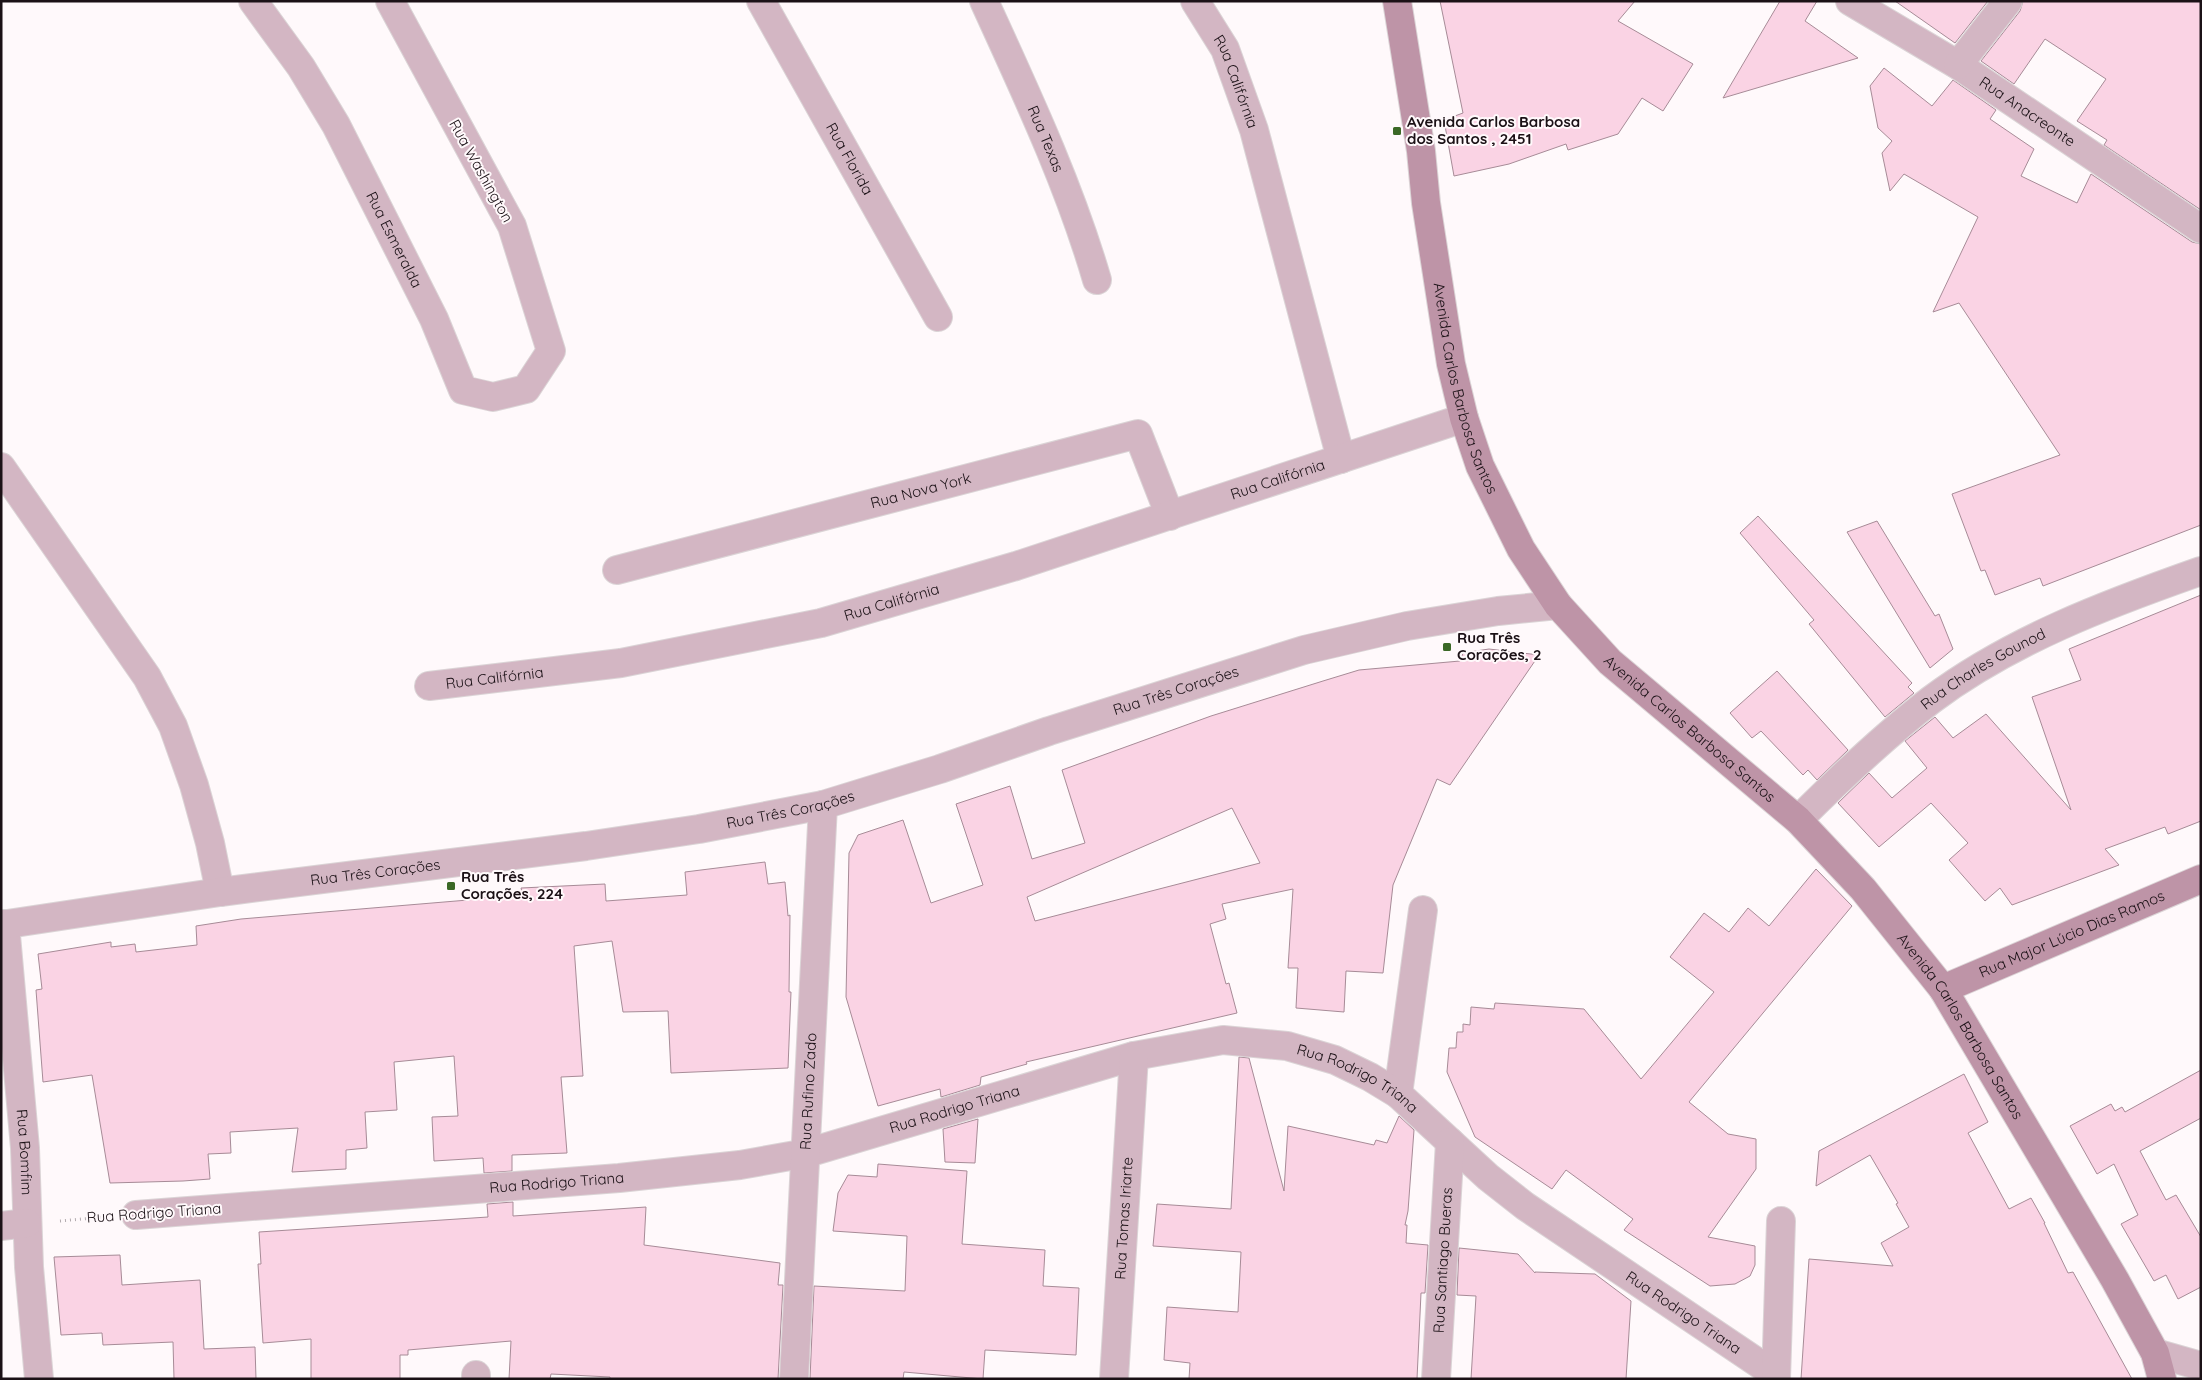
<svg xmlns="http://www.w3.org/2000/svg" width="2202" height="1380" viewBox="0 0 2202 1380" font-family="Quicksand,sans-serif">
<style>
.building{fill:#fad3e4;stroke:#a78b97;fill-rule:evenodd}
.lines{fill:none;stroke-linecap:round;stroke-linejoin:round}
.street-casing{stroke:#dbd4d6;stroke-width:30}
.secondary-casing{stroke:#dbd4d6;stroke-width:30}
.path{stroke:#b2abae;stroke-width:3;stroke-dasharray:1 4;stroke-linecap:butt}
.street{stroke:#d3b6c3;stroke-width:28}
.secondary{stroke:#be94a7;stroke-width:28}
.poi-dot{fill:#3b6826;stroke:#fff9fb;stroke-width:2}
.labels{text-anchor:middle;stroke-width:4;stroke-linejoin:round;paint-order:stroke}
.street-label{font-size:15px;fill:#1b1116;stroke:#fff9fb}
.poi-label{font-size:15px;font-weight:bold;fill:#1b1116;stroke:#fff9fb;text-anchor:start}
</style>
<rect width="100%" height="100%" fill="#fff9fb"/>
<g class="building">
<path d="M1440 1H1635L1618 21 1693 64 1663 111 1642 98 1618 134 1568 150 1566 144 1509 164 1454 176 1444 120 1463 113Z"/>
<path d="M1780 1H1817L1805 21 1858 58 1723 98Z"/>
<path d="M1895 1H1988L1955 43Z"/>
<path d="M2023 1H2201V210L2104 145 2107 140 2077 121 2106 79 2045 39 2014 84 1981 61 2020 11Z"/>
<path d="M1884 68 1932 106 1953 80 1996 110 1990 119 2034 149 2021 176 2077 203 2091 174 2192 242 2201 244V525L2043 586 2040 578 1995 595 1985 570 1981 571 1952 494 2060 455 1959 303 1933 312 1978 217 1904 174 1890 191 1882 153 1892 141 1878 128 1870 86Z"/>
<path d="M1758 516 1912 683 1908 687 1914 693 1885 717 1809 624 1814 620 1740 533Z"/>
<path d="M1877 521 1935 616 1939 614 1953 649 1930 668 1847 532Z"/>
<path d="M2201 595V821L2168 834 2165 827 2105 849 2119 865 2012 905 2000 888 1985 901 1949 860 1968 843 1931 803 1879 847 1838 803 1869 773 1892 798 1927 768 1905 741 1935 717 1953 738 1986 714 2071 810 2032 697 2081 680 2069 649Z"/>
<path d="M1489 649 1539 655 1450 785 1437 779 1393 885 1383 973 1346 971 1344 1012 1296 1008 1298 968H1288L1293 889 1222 904 1226 919 1210 924 1226 984 1229 983 1237 1013 1026 1062 1027 1064 981 1077 980 1085 941 1097 940 1089 878 1106 846 997 849 853 858 835 903 820 931 903 983 885 956 804 1010 786 1032 859 1085 843 1062 770 1211 716 1323 681 1359 670 1460 661 1463 653ZM1232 808 1260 863 1035 921 1027 897Z"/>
<path d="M1777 671 1848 750 1817 780 1808 770 1803 775 1761 731 1752 738 1730 713Z"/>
<path d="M765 862 768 884 785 882 788 916 790 915 789 992H791L788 1068 671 1073 668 1011 623 1012 612 941 574 946 583 1076 561 1077 567 1153 512 1155V1171L484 1173 483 1158 434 1161 432 1117 458 1116 454 1056 394 1062 397 1110 365 1112 367 1148 346 1150V1169L292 1172 298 1128 230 1132 231 1153 208 1154 210 1179 183 1181 110 1183 92 1075 43 1082 36 990 42 989 38 954 111 942V947L135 944 136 952 197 945 196 926 241 919 468 900 522 892 521 888 605 884 606 901 687 895 685 872Z"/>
<path d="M1816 869 1852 906 1689 1102 1728 1134 1756 1139V1169L1708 1237 1755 1246V1265L1750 1276 1735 1284 1710 1286 1624 1230 1633 1219 1566 1170 1552 1189 1475 1137 1447 1072 1449 1048H1456L1457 1032H1463V1024L1470 1025 1471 1007 1494 1009 1495 1003 1584 1009 1641 1079 1714 992 1670 957 1704 913 1729 932 1748 908 1769 926Z"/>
<path d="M1239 1057 1249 1058 1284 1191 1288 1126 1374 1145 1376 1140 1387 1143 1399 1116 1414 1130 1408 1211 1405 1225H1407L1406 1243 1428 1245 1425 1293H1421L1417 1379H1189L1190 1363 1164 1360 1167 1307 1238 1312 1241 1252 1153 1246 1157 1204 1231 1209Z"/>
<path d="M2201 1070V1118L2140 1151 2166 1200 2176 1195 2201 1237V1287L2178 1299 2166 1275 2154 1281 2121 1224 2138 1215 2114 1164 2097 1174 2070 1126 2111 1104 2115 1111 2122 1107 2125 1112Z"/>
<path d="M1964 1074 1988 1122 1968 1133 2009 1209 2031 1198 2045 1223H2044L2068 1273 2073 1272 2132 1379H1801L1809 1259 1893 1266 1881 1243 1909 1227 1896 1204 1898 1203 1870 1155 1816 1186 1819 1151Z"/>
<path d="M978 1119 975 1163 945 1162 943 1129Z"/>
<path d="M878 1164 967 1171 962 1244 1045 1250 1043 1286 1079 1288 1076 1355 985 1350 983 1379 904 1372 903 1379H810L814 1286 905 1291 907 1236 833 1231 838 1193 848 1175 877 1177Z"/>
<path d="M513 1202V1216L646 1207 644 1245 780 1263 778 1285H783L778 1379H610V1377L551 1374 550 1379H509L511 1341 408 1350V1355H400V1379H311V1339L263 1343 258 1264H261L259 1232 488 1217 487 1204Z"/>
<path d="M1459 1248 1518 1254 1535 1273V1272L1595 1274 1631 1301 1626 1379H1471L1476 1296 1457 1295Z"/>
<path d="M120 1255 122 1285 200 1280 204 1349 255 1347 256 1379H174L173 1342 103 1345 102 1333 61 1335 54 1257Z"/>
</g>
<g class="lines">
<defs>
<g id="street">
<path id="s1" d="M253 1 301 67 336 125 434 319 463 390 493 397 526 389 551 351 512 226 390 1"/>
<path id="s2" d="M761 1 938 317"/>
<path id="s3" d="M984 1C1026 93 1069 184 1097 280"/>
<path id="s4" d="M1195 1 1225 49 1254 130 1341 459"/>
<path id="s5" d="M1850 1 1958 65 2201 229"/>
<path d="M1958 65 2008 1"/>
<path d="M1 467 147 677 173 726 194 785 210 843 220 892"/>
<path id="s6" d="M617 570 1138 434 1170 516"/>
<path id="s7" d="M429 686 621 663 821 623 1016 566 1464 418"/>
<path id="s8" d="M1798 820C1840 778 1883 737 1931 700 2011 640 2107 604 2201 571"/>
<path id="s9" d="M5 924 25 1148 29 1267 39 1379"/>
<path id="s10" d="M1 925 220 892 586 846 699 829 823 805 940 769 1049 731 1304 650 1407 626 1498 611 1558 605"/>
<path d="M1398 1094 1423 910"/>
<path id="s11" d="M136 1215 619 1178 740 1165 807 1153 1134 1056 1223 1040 1287 1046 1335 1060 1370 1077 1398 1094 1488 1177 1525 1206 1776 1375"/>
<path d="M1 1226 27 1223"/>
<path d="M2155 1353 2201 1366"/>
<path d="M476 1379V1375"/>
<path id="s12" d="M794 1379 823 805"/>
<path id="s13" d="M1114 1379 1134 1056"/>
<path id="s14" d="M1436 1379 1450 1142"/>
<path d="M1776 1379 1781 1221"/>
</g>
<g id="secondary">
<path id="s15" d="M1397 1 1421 151 1426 203 1451 364 1464 418 1480 466 1521 549 1558 605 1610 662 1798 820 1863 889 1943 989 2115 1280 2155 1353 2162 1379"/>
<path id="s16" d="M1943 989 2201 879"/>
</g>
</defs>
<use href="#street" class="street-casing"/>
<use href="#secondary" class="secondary-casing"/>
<path class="path" d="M60 1221 104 1217"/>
<use href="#street" class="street"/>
<use href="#secondary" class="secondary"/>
</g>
<g class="poi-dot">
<rect x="1392" y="126" width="10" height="10" rx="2.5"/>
<rect x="1442" y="642" width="10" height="10" rx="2.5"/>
<rect x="446" y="881" width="10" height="10" rx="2.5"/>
</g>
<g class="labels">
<g class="street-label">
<text dy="5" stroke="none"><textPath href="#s4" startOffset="91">Rua Califórnia</textPath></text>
<text dy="5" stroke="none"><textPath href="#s5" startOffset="209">Rua Anacreonte</textPath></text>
<text dy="5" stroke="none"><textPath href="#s3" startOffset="151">Rua Texas</textPath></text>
<text dy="5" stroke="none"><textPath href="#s2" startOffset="181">Rua Florida</textPath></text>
<text transform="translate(481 171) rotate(61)" y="5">Rua Washington</text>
<text dy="5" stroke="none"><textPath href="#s1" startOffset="278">Rua Esmeralda</textPath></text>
<text dy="5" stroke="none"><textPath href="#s15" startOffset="394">Avenida Carlos Barbosa Santos</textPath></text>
<text dy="5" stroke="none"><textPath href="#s7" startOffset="876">Rua Califórnia</textPath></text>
<text dy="5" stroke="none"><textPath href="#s6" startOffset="314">Rua Nova York</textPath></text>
<text dy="5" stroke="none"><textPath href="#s7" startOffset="471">Rua Califórnia</textPath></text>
<text dy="5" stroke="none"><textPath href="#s8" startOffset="240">Rua Charles Gounod</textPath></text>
<text dy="5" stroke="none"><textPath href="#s7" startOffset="66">Rua Califórnia</textPath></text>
<text dy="5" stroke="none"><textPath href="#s10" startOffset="1202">Rua Três Corações</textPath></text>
<text dy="5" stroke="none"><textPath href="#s15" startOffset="814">Avenida Carlos Barbosa Santos</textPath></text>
<text dy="5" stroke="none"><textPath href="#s10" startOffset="798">Rua Três Corações</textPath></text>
<text dy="5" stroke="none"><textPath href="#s10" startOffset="378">Rua Três Corações</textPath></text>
<text dy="5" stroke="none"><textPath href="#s16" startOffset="140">Rua Major Lúcio Dias Ramos</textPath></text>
<text dy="5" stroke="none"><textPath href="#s15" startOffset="1219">Avenida Carlos Barbosa Santos</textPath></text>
<text dy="5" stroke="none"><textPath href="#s11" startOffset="1248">Rua Rodrigo Triana</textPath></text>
<text dy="5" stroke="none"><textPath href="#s12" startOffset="288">Rua Rufino Zado</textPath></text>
<text dy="5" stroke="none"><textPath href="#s11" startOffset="828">Rua Rodrigo Triana</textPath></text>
<text dy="5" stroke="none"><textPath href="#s9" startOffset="229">Rua Bomfim</textPath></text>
<text dy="5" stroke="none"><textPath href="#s11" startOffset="422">Rua Rodrigo Triana</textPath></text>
<text transform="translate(154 1213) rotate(-4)" y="5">Rua Rodrigo Triana</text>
<text dy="5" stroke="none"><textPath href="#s13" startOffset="161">Rua Tomas Iriarte</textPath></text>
<text dy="5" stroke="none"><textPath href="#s14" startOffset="119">Rua Santiago Bueras</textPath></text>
<text dy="5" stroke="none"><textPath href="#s11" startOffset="1652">Rua Rodrigo Triana</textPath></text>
</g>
<g class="poi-label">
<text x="1407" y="127">Avenida Carlos Barbosa<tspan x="1407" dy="17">dos Santos , 2451</tspan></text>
<text x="1457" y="643">Rua Três<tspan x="1457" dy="17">Corações, 2</tspan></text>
<text x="461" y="882">Rua Três<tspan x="461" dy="17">Corações, 224</tspan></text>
</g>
</g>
<rect width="2202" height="1380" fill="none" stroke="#1b1116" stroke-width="5"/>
</svg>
